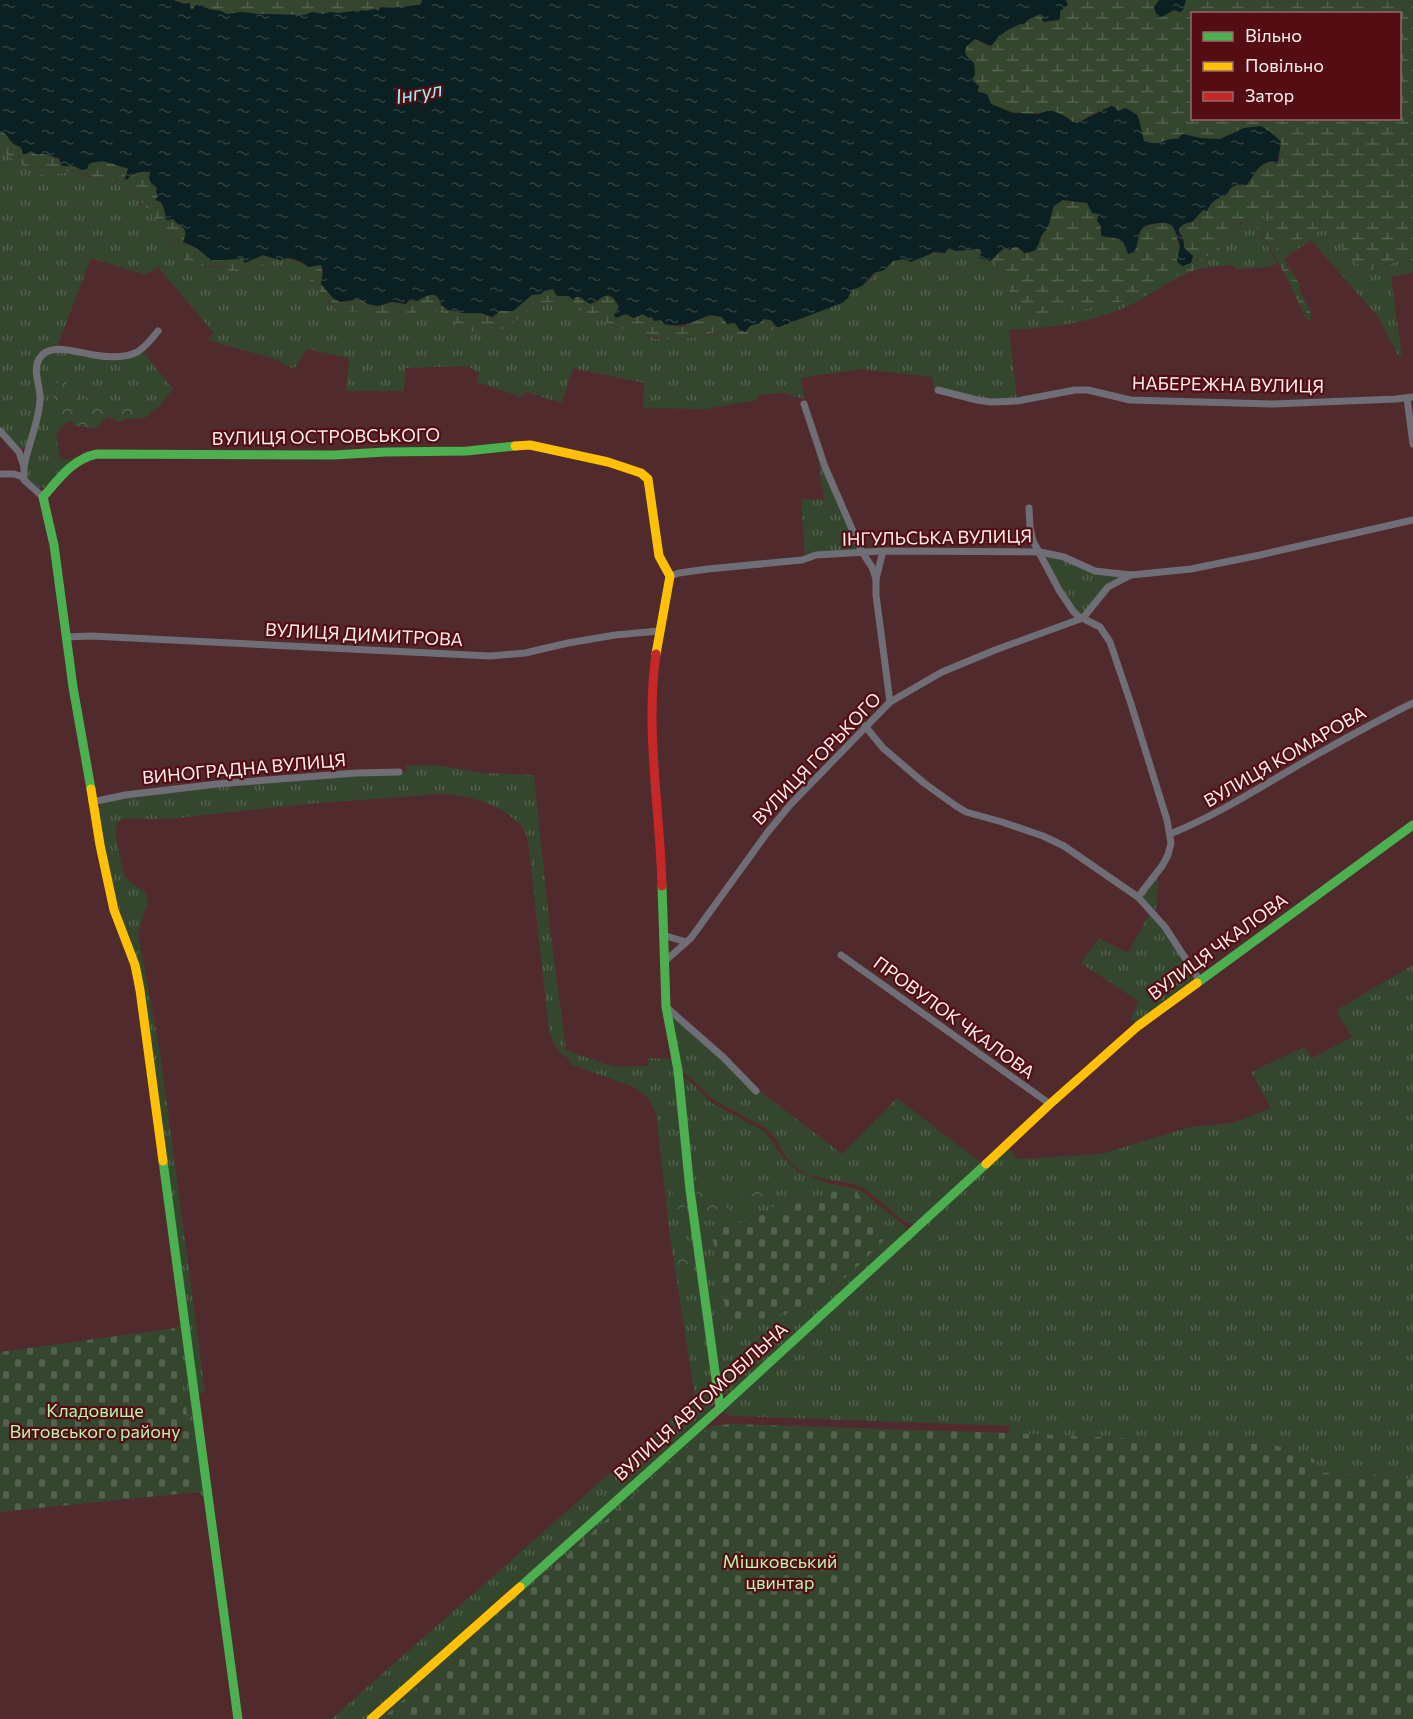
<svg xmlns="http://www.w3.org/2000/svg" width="1413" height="1719" viewBox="0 0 1413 1719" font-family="Commissioner,sans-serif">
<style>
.grass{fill:url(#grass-tufts);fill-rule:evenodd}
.forest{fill:url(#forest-crowns)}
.wetland{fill:url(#wetland-marsh);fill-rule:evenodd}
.cemetery{fill:url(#cemetery-stones)}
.water{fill:url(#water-ripples)}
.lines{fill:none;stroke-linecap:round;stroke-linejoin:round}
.street{stroke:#6f6d75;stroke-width:7}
.fast{stroke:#4caf50;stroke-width:9}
.slow{stroke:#ffc107;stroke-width:9}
.jam{stroke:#c62828;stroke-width:9}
.labels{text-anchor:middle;stroke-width:4.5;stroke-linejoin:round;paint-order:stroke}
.street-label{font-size:18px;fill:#f9efef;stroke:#540e13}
.park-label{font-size:18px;fill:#b6f4af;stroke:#540e13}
.water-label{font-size:20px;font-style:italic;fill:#96f3fb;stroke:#540e13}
</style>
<defs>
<pattern id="grass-tufts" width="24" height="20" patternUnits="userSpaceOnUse" patternTransform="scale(1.5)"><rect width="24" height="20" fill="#34472e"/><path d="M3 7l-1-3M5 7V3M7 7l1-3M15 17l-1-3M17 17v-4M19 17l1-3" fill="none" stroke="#52624d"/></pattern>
<pattern id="forest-crowns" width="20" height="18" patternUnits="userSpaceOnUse" patternTransform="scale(1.5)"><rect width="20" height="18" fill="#34472e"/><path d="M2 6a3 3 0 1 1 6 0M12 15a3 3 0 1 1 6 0" fill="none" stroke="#52624d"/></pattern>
<pattern id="wetland-marsh" width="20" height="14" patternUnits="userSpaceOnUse" patternTransform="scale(1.5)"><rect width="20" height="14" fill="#34472e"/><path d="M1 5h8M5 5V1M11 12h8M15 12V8" fill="none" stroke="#52624d"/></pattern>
<pattern id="cemetery-stones" width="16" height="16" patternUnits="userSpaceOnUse" patternTransform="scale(1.5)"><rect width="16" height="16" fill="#34472e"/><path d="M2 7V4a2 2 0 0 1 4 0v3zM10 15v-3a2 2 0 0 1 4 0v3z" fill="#52624d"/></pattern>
<pattern id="water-ripples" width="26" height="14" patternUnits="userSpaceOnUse" patternTransform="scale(1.5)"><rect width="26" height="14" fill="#0b2022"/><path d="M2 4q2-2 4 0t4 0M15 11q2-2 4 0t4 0" fill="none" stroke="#2f4142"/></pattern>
</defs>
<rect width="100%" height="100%" fill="#502a2c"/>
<g class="grass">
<path d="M0 150 24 166H33L37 169 39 174H57L74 171 89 177 113 182 124 180 129 177C129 184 133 192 137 198 140 204 147 207 151 211 155 216 159 221 162 226 164 229 164 232 166 235 172 243 192 261 202 265 209 268 217 267 224 269 227 269 230 271 233 272 245 274 265 269 270 257 276 259 280 258 285 258 294 259 302 264 310 267L308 272 313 283 316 285 331 305 338 311H364L375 314 394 315 408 317 423 308H434L448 316 457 327 461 330 481 333 497 331 504 329 525 314 531 306 553 302 557 296H569L573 300 574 299 575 304 595 317 616 327 631 330 656 339H671L699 337 724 331 750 337 761 336 765 332 775 328V325L779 327 832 305C844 304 846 299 852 290L862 286 872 278 874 273 886 268 893 261 904 259 911 262 933 252 942 253 947 251 948 248 957 251 978 249 981 250 980 255 990 261 993 259C999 272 1007 278 1010 293L1049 312 1064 307 1076 311 1133 299 1145 293 1164 280 1191 272 1201 265 1203 259 1221 247C1222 244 1221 240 1222 237 1225 231 1230 231 1235 229 1244 223 1244 215 1256 225L1277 263 1270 267 1236 269 1232 265C1223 266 1213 266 1204 268 1177 274 1155 293 1130 305 1092 323 1050 328 1009 330L1017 399 977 400 934 388 932 377 862 369 801 378 804 399 785 393 758 395V400L706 409 643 408 644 383 573 368 562 403 526 392 521 397 477 382 479 373 468 366 405 368 404 391H346L349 358 307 349 294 369 275 359 207 340 214 333 158 267 145 275 91 258 57 347 38 356V403L26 447 21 449 0 427Z"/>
<path d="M1263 212 1266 213 1287 244 1319 230H1326L1330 232 1339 242 1386 266 1395 262 1413 260V273L1391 277 1402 357H1399L1378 317 1311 240 1284 259 1262 214Z"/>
<path d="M57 351 93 356 142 351 173 389 158 408 138 414 66 422 56 435 61 460 80 457C73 464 52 488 43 488 36 488 32 483 27 479L25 466 42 403 38 365 45 355Z"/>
<path d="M814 439 859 549 805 557 801 499 825 500Z"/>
<path d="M1048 556 1123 575 1083 612 1078 613C1065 595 1054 578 1047 558Z"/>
<path d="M406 765H436L485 773 534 775 549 921 566 1050 614 1067 648 1066V1058L674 1059 686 1191 715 1402 710 1411 365 1719H331L695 1398 670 1237 656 1113 646 1096 634 1087 570 1064 569 1059C558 1052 553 1044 549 1031L530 858C529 851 529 842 526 834 524 828 520 824 515 820 493 801 467 795 440 794L306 804 169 819H122L118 822 116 829V837L124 875 129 881 143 891 147 896 148 901 138 934 160 1052 205 1391 197 1396 142 989 118 910 97 809 105 801 217 786 407 772Z"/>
<path d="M1158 876 1157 906 1155 910 1146 903 1143 897 1146 890Z"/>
<path d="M1150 913 1171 939 1194 980 1193 982 1135 1023 1131 1019 1138 1001 1081 963 1099 938 1128 953Z"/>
<path d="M1413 965V1479L1318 1472 1009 1433V1426L731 1416 724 1413V1409L1008 1148 1018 1159 1101 1154 1190 1127 1232 1123 1271 1108 1251 1072 1304 1047 1312 1058 1352 1037 1336 1010Z"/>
<path d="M670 1015 757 1089 842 1154 897 1098 981 1163 916 1223 913 1224 905 1222C893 1213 870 1190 857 1185 838 1179 815 1181 798 1169 783 1159 780 1140 767 1129L712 1099 695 1082 682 1071Z"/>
<path d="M684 1078 693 1084 710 1102 765 1132 782 1156 797 1171 824 1182 860 1190 906 1227 905 1232 892 1246 728 1395 722 1393 701 1251 682 1079ZM857 1192 883 1240 729 1326 713 1240Z"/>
<path d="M182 1325 206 1500 198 1492 175 1328Z"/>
<path d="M712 1426 382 1719H378L700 1430Z"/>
</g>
<g class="forest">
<path d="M66 377 68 380 65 386 67 394H75L80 401C93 392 99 401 110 406L124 403 141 405 149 401 155 404V407L147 417 134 419H126L117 422 108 416 98 427 95 428 74 426 73 420C64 415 52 418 45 409L46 404 53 397 54 387 63 378Z"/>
<path d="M730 1181 744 1186 756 1183 766 1189H776V1194L774 1199 775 1205 773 1207 770 1206 767 1196C754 1197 742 1195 730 1192L727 1186 728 1182Z"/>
<path d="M671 1184 684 1190 685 1207 683 1209H675L671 1207 670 1202 674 1194 669 1187Z"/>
<path d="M697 1189H715L717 1193 713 1198V1201L723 1204 729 1210 728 1213 723 1216 717 1209 715 1211 717 1218 715 1221C699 1220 694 1204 697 1189Z"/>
<path d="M686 1246 691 1248C693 1260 698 1273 688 1281 684 1280 682 1280 679 1276 676 1271 673 1256 677 1251 679 1249 684 1247 686 1246Z"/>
</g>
<g class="wetland">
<path d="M173 0H422L421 4 419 5C406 6 393 9 381 7L378 11 375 9 365 11 362 10 358 12 339 13 330 12 323 14 312 13 304 16 258 14 242 12 227 14 221 11 208 9 206 6 196 5 193 9H191L189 3H179Z"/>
<path d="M1066 0H1159L1154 7 1157 14 1172 12 1186 2V0H1413V260L1395 262 1371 270 1363 268 1354 262 1330 232C1316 226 1302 242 1287 244L1266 213 1263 212V217L1282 256 1299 283 1300 290 1311 313V320L1306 319 1290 284 1262 234 1253 222 1247 220 1241 222 1235 229 1225 233 1222 237 1221 247 1218 252 1209 255 1203 259 1201 265 1191 272 1164 280 1145 293 1133 299 1076 311 1064 307 1043 314 1031 312 1023 306 1010 293 1004 276 997 267 993 259 999 251 1004 248 1008 250 1015 247 1020 249H1037L1054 206 1060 201C1070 200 1078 204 1087 203L1091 208V212L1099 214 1097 221 1101 226 1100 230 1103 236 1116 237 1124 242 1125 250 1130 254C1146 244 1129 228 1155 224 1162 222 1167 223 1173 226L1180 249 1177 259 1191 263 1193 256 1184 248 1183 236 1179 233V228L1184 224 1192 222 1198 214 1209 207 1210 203 1222 195 1227 194 1231 188 1238 185H1245C1254 176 1260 161 1274 162L1279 160 1281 142 1273 134 1261 126 1244 128 1220 139 1200 138 1185 135 1178 139C1164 137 1162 148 1144 141L1137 114 1126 108 1118 111 1115 107 1111 106 1090 115 1079 123 1073 122 1067 117 1053 111 1028 114 1009 111 991 104 984 92H978L977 91 979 86 972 80C974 75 975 66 972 61L968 60 965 53 966 47 975 39 988 46 993 44 999 35C1005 33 1010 28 1016 26 1025 23 1030 19 1038 15L1051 20 1062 9 1066 6ZM1192 14H1400V118H1192Z"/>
<path d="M0 131H3L13 144 21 147 23 154H26L31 151C39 157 39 153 47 154 52 155 53 158 58 158L60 164 74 166 82 170 87 169 89 164C101 157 118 164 128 170L122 182 101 180 74 171 41 176 37 169 33 166H24L0 150Z"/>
<path d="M138 172H150L157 188 156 192 158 196 156 201 161 202 168 221 173 219C181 227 190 226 183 241L184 244C194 244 199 250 206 255 216 262 231 260 242 258L245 263 263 255 270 257C265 269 244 275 232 272 229 271 226 269 223 268 217 267 211 266 204 265 199 265 195 266 190 266L182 258 175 243 165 234 160 223 149 210 136 197 130 184 129 177Z"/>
<path d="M316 264 321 265 322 267 321 284 333 298 340 302 359 299 371 305 378 306 392 302 404 304C410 300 411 300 418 299 421 298 423 295 427 295 435 293 440 298 441 305L448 310 457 311 461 313H481L490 317H494L500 311H513L532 295 541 294 544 291 553 289 557 296 553 302 531 306 525 314 504 329 497 331 481 333 461 330 457 327 448 316 434 308H423L406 318 398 315H380L364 312 338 311 309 279 308 271 310 267Z"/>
<path d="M604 295 615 299 618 305 616 318 626 314 638 316 643 314 652 317 654 321 661 320 664 324 681 327 711 315 722 317 726 322 735 323 740 330 747 331 751 325 759 323 765 319 772 321 775 327C770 333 775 329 768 331 765 332 763 335 760 336 748 341 736 331 724 331 716 331 709 334 702 336 692 338 680 339 670 339 650 340 583 319 573 301L575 297 578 296 595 303Z"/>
</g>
<g class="cemetery">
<path d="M846 1188 857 1192 884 1240 861 1263 811 1307 729 1327 713 1240 718 1229Z"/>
<path d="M175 1328 198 1492 0 1512V1352Z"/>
<path d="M731 1424 1009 1433 1275 1445 1314 1459 1318 1472 1413 1479V1719H382L712 1426Z"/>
</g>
<g class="water">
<path d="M0 0H173L185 4 189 2 191 9H193L196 5 206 6 208 9 221 11 227 14 242 12 258 14 305 15 312 12 323 14 330 12 339 13 353 11 358 12 362 10 365 11 375 9 378 11 381 7C392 9 408 6 419 5L421 4 422 0H1066L1068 5 1060 11V18L1058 20 1043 22 1042 17 1038 15 1029 19 1024 24C1011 25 998 36 991 46L975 39 966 47C963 57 970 58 974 63L975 74 972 80 979 86 978 92 987 94 991 104 1013 113 1038 114 1047 111H1053L1063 115 1073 122 1077 123 1111 106 1115 107 1118 111 1126 108 1138 116 1144 141C1161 148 1164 137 1178 139L1181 135 1183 134 1200 138 1220 139 1244 128 1261 126 1273 134 1281 142 1277 165 1271 161C1259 163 1254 175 1247 185 1242 185 1237 184 1232 187 1228 190 1230 192 1225 195 1216 200 1212 200 1207 211L1203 210 1192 222 1184 224 1179 228C1178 235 1185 238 1184 248L1193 256 1191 263 1182 266 1177 261C1177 256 1179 252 1180 247 1180 243 1177 238 1176 233 1172 221 1165 222 1153 224 1148 225 1144 225 1141 230 1137 237 1139 244 1134 252L1128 254 1124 243 1119 239 1101 236V226L1097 221 1099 214 1092 213 1087 203 1063 200 1054 206 1048 227 1041 236 1037 249 1031 252 1024 253 1018 247H1013L1010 250 1004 248 990 261 980 258 979 257 982 252 979 249 955 251 949 248 945 253 933 252C927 257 918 258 911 262L904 259 893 261 884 270 874 273 862 286 852 290 848 298 842 303 779 327H777L771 320 763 319 760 323 750 326 745 332 740 330 735 323 727 324 722 317C717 316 712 314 707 316 692 322 681 328 664 324L661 320 654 321 652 317 649 318 643 314 633 318 626 314 616 318 614 315 619 307C608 285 603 300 590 304L580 297H575L573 300 569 296H557L553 289 544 291 541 294 532 295 513 311H500L492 317 481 313H461L457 311 448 310 441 305C438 288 426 296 417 301L410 299 406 304 392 302 378 306 368 304 359 299 340 302 333 298 321 284 323 271 321 265 308 267 302 262 290 258 279 260 263 255 245 263 242 258C231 260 222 260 210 260 202 251 194 246 183 242 190 226 181 229 173 219L166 220C165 212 165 210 161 202L155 200 158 196 156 192 157 188 151 183 149 178 150 172C141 171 133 172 127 180L125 178 128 168C115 166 102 157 89 164L87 169 82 170 74 166H62L59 158C54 158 52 156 47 154 39 153 39 157 31 151L26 154H23L21 147C8 144 10 134 0 131Z"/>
<path d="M1159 0H1186L1183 10 1180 12 1174 10 1160 18 1157 17 1154 7Z"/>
</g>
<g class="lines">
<g class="street">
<path d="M938 390 977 400 991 402 1017 401 1075 390H1088L1130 400 1273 404 1396 399 1413 397"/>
<path d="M1407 398 1413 444"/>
<path d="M804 404 825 467 862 552 872 567 876 579"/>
<path d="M0 431 19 452 24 467V480L43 497"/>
<path d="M24 467C28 445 39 421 40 400 41 387 32 371 39 359 49 341 78 353 94 355 106 357 124 358 135 353 145 349 152 338 158 331"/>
<path d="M0 474H14L23 477"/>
<path d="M1029 508 1030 527 1033 541 1059 590 1073 611 1078 616 1100 627 1110 642 1131 704 1167 820 1171 843 1168 855 1162 866 1138 897"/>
<path d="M883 551 876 579V595L890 702"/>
<path d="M670 576 679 573 708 569 802 560 816 555 883 551 1040 552 1064 557 1095 571 1131 575 1191 569 1260 555 1413 520"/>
<path d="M66 637 91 636 490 656 525 653 568 643 615 635 659 631"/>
<path d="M865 726 883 748 924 783 956 806 966 812 1002 822 1043 836 1064 846 1138 897 1165 927 1200 981"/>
<path d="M92 802 125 795 217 784 356 773 399 772"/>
<path d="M1170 834C1222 813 1268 782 1316 755 1348 737 1380 719 1413 703"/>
<path d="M663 935 686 942"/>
<path d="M841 955 1050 1104"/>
<path d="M664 962 691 938 767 833 790 805 890 702 942 672 995 650 1083 618 1108 587 1131 575"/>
<path d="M666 1007 723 1057 756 1091"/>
</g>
<g class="fast">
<path d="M91 789 73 687 54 545 43 497C59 479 72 459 97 454L334 455 385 452 467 451 515 446"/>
<path d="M662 886 666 1007 678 1070 690 1190 720 1408"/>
<path d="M1197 983 1413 825"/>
<path d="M163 1161 238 1719"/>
<path d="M520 1587 720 1408 986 1164"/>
</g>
<g class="slow">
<path d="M515 446 530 445 608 462 641 473 648 479 659 556 670 576 656 654"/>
<path d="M91 789 100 845 114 910 135 965 140 990 163 1161"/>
<path d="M986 1164 1050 1104 1138 1026 1197 983"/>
<path d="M371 1719 520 1587"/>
</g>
<path class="jam" d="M656 654C645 731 660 809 662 886"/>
</g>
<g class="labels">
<g class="street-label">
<text transform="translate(1228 385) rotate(1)" y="6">НАБЕРЕЖНА ВУЛИЦЯ</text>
<text transform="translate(326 437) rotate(-1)" y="6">ВУЛИЦЯ ОСТРОВСЬКОГО</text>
<text transform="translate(937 538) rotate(-1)" y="6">ІНГУЛЬСЬКА ВУЛИЦЯ</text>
<text transform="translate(364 635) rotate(3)" y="6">ВУЛИЦЯ ДИМИТРОВА</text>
<text transform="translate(1285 757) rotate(-30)" y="6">ВУЛИЦЯ КОМАРОВА</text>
<text transform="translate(817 759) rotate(-46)" y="6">ВУЛИЦЯ ГОРЬКОГО</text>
<text transform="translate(244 769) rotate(-5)" y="6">ВИНОГРАДНА ВУЛИЦЯ</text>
<text transform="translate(1218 947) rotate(-36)" y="6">ВУЛИЦЯ ЧКАЛОВА</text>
<text transform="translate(954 1018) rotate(36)" y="6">ПРОВУЛОК ЧКАЛОВА</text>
<text transform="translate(701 1402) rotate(-42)" y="6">ВУЛИЦЯ АВТОМОБІЛЬНА</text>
</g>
<g class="park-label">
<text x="95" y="1417">Кладовище<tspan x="95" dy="21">Витовського району</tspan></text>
<text x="780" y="1568">Мішковський<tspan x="780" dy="21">цвинтар</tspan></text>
</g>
<g class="water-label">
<text transform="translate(419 93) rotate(-10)" y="7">Інгул</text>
</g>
</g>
<rect x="1191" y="12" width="210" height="108" fill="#540e13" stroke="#96686b" stroke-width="1.5"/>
<rect x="1203" y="32" width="30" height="9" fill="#4caf50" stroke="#96686b" stroke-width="1.5"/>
<text x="1245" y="42" font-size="18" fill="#f9efef">Вільно</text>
<rect x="1203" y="62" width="30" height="9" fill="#ffc107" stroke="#96686b" stroke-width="1.5"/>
<text x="1245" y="72" font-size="18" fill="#f9efef">Повільно</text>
<rect x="1203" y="92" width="30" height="9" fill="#c62828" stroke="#96686b" stroke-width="1.5"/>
<text x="1245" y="102" font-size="18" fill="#f9efef">Затор</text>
</svg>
